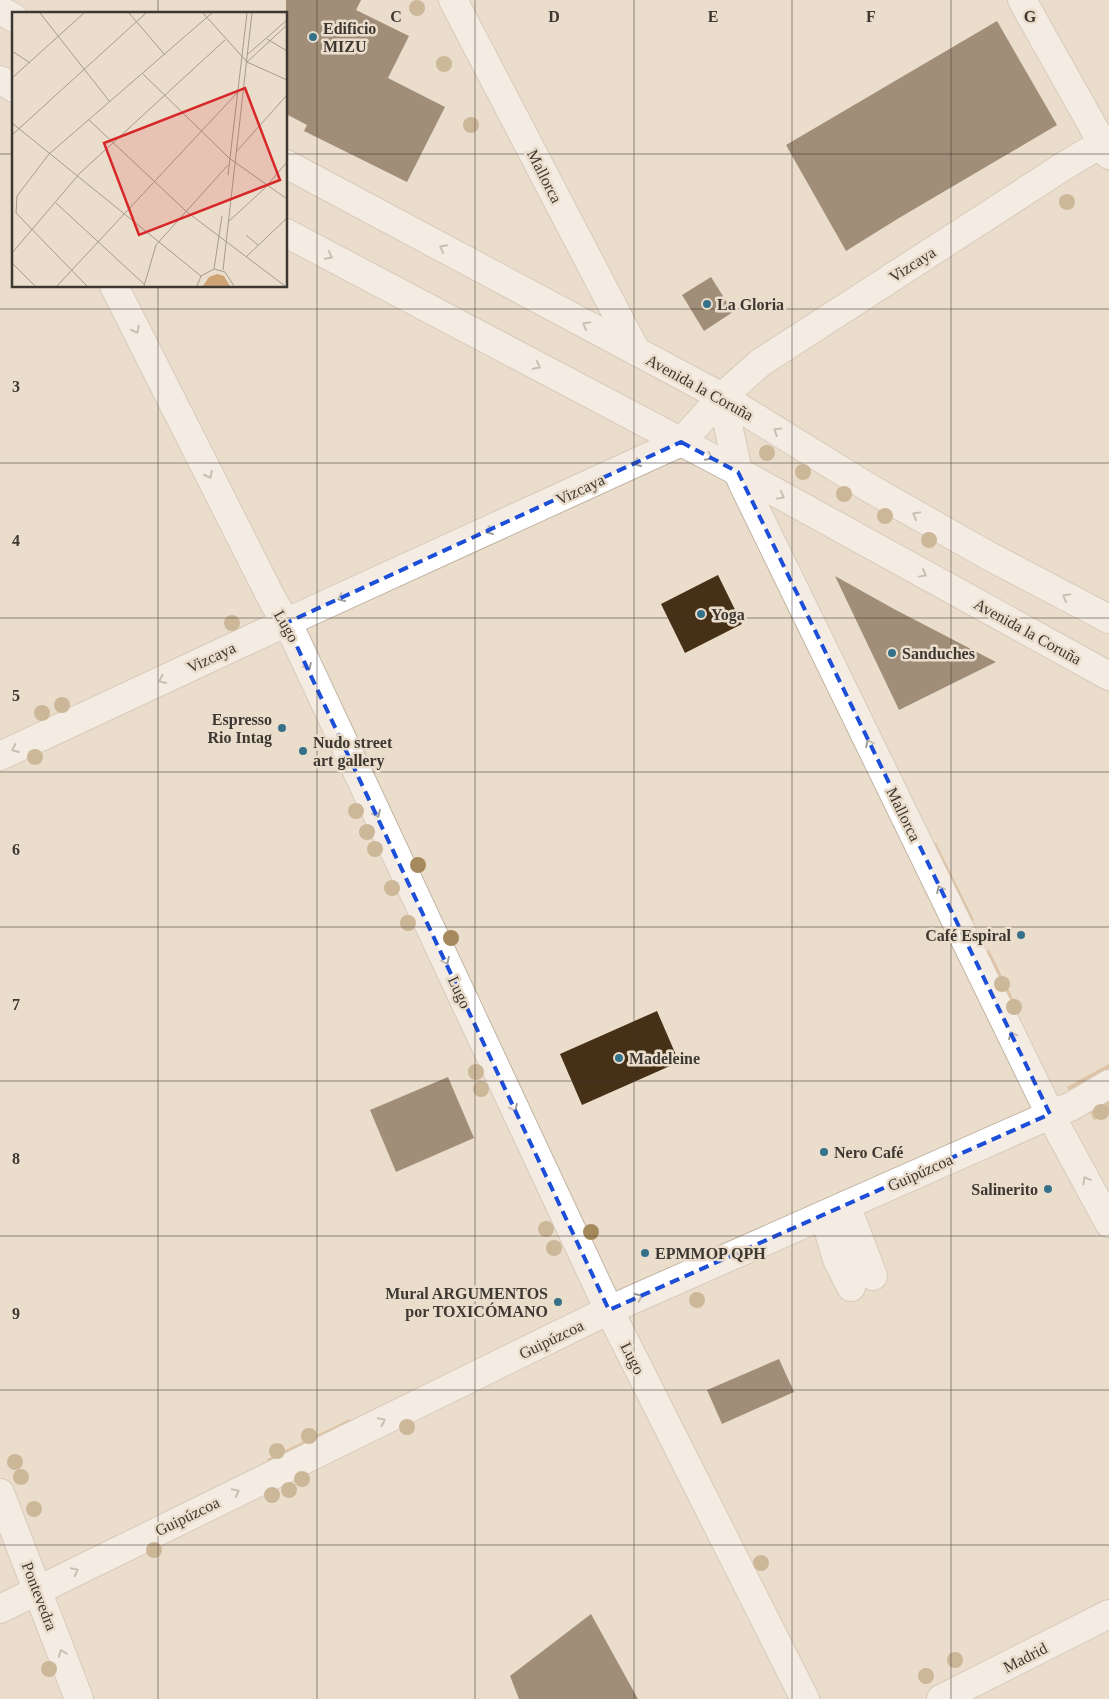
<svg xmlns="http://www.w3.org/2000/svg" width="1109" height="1699" viewBox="0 0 1109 1699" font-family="'Times New Roman',serif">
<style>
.green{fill:#cea474}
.building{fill:#463016}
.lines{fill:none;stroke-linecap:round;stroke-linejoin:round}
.minor-casing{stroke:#c2b4a4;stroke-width:30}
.major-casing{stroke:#c2b4a4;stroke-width:30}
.minor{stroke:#fff;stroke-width:28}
.major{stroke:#fff;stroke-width:28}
.tree{fill:#a6895c}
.oneway{stroke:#9e9c98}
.marked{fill:none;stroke:#1d4ed8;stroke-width:4;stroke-dasharray:10 6;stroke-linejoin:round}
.grid{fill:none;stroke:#3e3832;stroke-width:1;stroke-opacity:0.55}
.poi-dot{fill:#357188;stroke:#ebddcc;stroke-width:2}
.labels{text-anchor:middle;stroke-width:5;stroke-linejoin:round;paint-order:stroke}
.poi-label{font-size:16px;font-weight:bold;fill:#3e3832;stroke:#ebddcc;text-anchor:start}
.street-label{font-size:16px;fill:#3e3832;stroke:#ebddcc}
.inset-road{fill:none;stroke:#a69b8e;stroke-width:1}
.view{fill:#d62828;fill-opacity:0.15;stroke:#d62828;stroke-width:2.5}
.inset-edge{fill:none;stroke:#3e3832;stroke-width:2.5}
.grid-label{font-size:16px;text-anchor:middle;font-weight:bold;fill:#3e3832;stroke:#ebddcc;stroke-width:5;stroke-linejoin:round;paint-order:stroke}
</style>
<rect width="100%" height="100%" fill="#ebddcc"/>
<g class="green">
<path d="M936 843 974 920 963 926 927 847Z"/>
<path d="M989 950 1020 1013 1010 1018 980 955Z"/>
<path d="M1109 1064V1077L1072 1098 1067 1087Z"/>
<path d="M1109 1095V1111L1094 1120 1088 1108Z"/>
<path d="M350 1419 353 1431 272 1469 267 1459Z"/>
</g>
<g class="building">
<path d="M286 0H361L356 10 409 36 388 78 445 107 407 182 304 131 307 125 286 114Z"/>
<path d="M997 21 1057 125 899 218 846 251 786 145Z"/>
<path d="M711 277 733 312 704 331 682 295Z"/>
<path d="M718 575 742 624 685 653 661 604Z"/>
<path d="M835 576 894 609 996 662 899 710Z"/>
<path d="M657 1011 679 1062 582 1105 560 1054Z"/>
<path d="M448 1077 474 1138 396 1172 370 1110Z"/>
<path d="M779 1359 794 1392 722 1424 707 1390Z"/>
<path d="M591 1614 638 1699H519L510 1676Z"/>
</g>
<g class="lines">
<defs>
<g id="minor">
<path d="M453 0 636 351"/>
<path d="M1022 0 1109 155"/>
<path d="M114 286 274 603 292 632 609 1310 805 1699"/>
<path d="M722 397 738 472 743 484 1050 1114 1109 1223"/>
<path d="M0 756 274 628 681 442 722 397 760 363 1064 166 1109 139"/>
<path d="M846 1205 873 1276"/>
<path d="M824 1215 837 1259 851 1287"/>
<path d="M0 1493 79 1699"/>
<path d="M0 1609 609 1310 1041 1119 1050 1114 1070 1107 1109 1084"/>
<path d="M941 1699 1109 1614"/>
</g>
<g id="major">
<path d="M0 10 14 18"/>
<path d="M0 80 14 88"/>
<path d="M286 164 722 397 871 489 989 556 1109 619"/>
<path d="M286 233 748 477 1109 676"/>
</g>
</defs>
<use href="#minor" class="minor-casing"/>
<use href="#major" class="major-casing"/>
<use href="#minor" class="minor"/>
<use href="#major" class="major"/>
</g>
<g class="tree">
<circle cx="417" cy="8" r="8"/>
<circle cx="444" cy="64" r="8"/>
<circle cx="471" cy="125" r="8"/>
<circle cx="1067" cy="202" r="8"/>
<circle cx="767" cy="453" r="8"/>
<circle cx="803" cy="472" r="8"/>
<circle cx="844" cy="494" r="8"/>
<circle cx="885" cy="516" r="8"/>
<circle cx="929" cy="540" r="8"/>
<circle cx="232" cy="623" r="8"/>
<circle cx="62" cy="705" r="8"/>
<circle cx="42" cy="713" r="8"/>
<circle cx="35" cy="757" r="8"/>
<circle cx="356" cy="811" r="8"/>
<circle cx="367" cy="832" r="8"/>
<circle cx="375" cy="849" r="8"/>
<circle cx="418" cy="865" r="8"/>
<circle cx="392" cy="888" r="8"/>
<circle cx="408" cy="923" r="8"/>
<circle cx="451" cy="938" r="8"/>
<circle cx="1002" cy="984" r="8"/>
<circle cx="1014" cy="1007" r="8"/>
<circle cx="476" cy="1072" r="8"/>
<circle cx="481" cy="1089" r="8"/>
<circle cx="1101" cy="1112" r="8"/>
<circle cx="546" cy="1229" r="8"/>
<circle cx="591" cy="1232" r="8"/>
<circle cx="554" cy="1248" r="8"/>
<circle cx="697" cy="1300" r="8"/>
<circle cx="407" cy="1427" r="8"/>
<circle cx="309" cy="1436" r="8"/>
<circle cx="277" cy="1451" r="8"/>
<circle cx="15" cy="1462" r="8"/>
<circle cx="21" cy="1477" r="8"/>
<circle cx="302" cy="1479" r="8"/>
<circle cx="289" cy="1490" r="8"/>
<circle cx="272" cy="1495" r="8"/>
<circle cx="34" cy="1509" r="8"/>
<circle cx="154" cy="1550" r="8"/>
<circle cx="761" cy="1563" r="8"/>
<circle cx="955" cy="1660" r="8"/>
<circle cx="49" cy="1669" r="8"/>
<circle cx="926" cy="1676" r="8"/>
</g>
<defs><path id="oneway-chevron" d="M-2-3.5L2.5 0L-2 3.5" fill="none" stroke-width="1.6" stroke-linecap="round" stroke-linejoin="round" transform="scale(1.25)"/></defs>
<g class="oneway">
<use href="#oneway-chevron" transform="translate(443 248) rotate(-152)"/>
<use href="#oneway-chevron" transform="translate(329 256) rotate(28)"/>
<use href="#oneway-chevron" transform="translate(586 325) rotate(-152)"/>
<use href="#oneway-chevron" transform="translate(136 330) rotate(63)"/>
<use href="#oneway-chevron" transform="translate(537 366) rotate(28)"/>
<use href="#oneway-chevron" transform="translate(777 431) rotate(-148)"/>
<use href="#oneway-chevron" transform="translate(709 457) rotate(28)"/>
<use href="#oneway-chevron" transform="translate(637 463) rotate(155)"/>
<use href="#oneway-chevron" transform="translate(209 475) rotate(63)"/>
<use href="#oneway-chevron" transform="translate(781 496) rotate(29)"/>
<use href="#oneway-chevron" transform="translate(916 515) rotate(-151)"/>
<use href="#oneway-chevron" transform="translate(489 531) rotate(155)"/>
<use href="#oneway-chevron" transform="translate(923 574) rotate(29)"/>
<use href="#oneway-chevron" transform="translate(1066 597) rotate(-152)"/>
<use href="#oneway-chevron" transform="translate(341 598) rotate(155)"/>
<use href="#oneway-chevron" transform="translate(308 667) rotate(65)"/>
<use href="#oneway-chevron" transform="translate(162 680) rotate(155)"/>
<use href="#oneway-chevron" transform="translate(869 743) rotate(-116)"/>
<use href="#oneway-chevron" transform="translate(15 749) rotate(155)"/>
<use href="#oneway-chevron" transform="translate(377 814) rotate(65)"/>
<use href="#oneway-chevron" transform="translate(940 889) rotate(-116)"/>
<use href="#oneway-chevron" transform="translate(446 961) rotate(65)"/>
<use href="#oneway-chevron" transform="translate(1012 1035) rotate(-116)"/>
<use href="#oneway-chevron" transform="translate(514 1108) rotate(65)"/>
<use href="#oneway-chevron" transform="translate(1086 1180) rotate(-119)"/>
<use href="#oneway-chevron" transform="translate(639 1297) rotate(-24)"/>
<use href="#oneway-chevron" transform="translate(382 1421) rotate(-26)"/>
<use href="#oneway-chevron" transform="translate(236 1492) rotate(-26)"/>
<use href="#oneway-chevron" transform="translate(75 1571) rotate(-26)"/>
<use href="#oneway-chevron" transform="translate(62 1653) rotate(-111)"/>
</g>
<path d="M0 0H1109V1699H0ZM681 442 738 472 1050 1114 609 1310 286 623Z" fill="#ebddcc" fill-opacity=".55" fill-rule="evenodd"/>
<path class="marked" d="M681 442 738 472 1050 1114 609 1310 286 623Z"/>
<path class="grid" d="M158 0V14M317 0V1699M475 0V1699M634 0V1699M792 0V1699M951 0V1699M0 154H14M286 154H1109M158 286V1699M0 309H1109M0 463H1109M0 618H1109M0 772H1109M0 927H1109M0 1081H1109M0 1236H1109M0 1390H1109M0 1545H1109"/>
<g class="poi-dot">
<circle cx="313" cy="37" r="5"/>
<circle cx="707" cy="304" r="5"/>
<circle cx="701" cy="614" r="5"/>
<circle cx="892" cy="653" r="5"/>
<circle cx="282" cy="728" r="5"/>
<circle cx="303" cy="751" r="5"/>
<circle cx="1021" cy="935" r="5"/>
<circle cx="619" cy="1058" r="5"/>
<circle cx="824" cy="1152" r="5"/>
<circle cx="1048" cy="1189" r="5"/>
<circle cx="645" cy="1253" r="5"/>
<circle cx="558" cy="1302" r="5"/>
</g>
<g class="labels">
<g class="poi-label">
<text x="323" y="34">Edificio<tspan x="323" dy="18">MIZU</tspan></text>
<text x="717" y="310">La Gloria</text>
<text x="711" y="620">Yoga</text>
<text x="902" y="659">Sanduches</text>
<text x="272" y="725" text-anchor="end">Espresso<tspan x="272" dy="18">Rio Intag</tspan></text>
<text x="313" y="748">Nudo street<tspan x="313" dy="18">art gallery</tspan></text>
<text x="1011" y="941" text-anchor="end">Café Espiral</text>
<text x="629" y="1064">Madeleine</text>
<text x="834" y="1158">Nero Café</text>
<text x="1038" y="1195" text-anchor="end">Salinerito</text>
<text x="655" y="1259">EPMMOP QPH</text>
<text x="548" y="1299" text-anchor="end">Mural ARGUMENTOS<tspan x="548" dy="18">por TOXICÓMANO</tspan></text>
</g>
<g class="street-label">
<text transform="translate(545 176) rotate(63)" y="6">Mallorca</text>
<text transform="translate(912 264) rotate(-33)" y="6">Vizcaya</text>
<text transform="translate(700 387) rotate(29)" y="6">Avenida la Coruña</text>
<text transform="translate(580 489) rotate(-25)" y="6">Vizcaya</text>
<text transform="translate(287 626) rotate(60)" y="6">Lugo</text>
<text transform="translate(1028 631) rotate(29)" y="6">Avenida la Coruña</text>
<text transform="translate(211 657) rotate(-25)" y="6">Vizcaya</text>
<text transform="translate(904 814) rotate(64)" y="6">Mallorca</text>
<text transform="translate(460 992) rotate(65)" y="6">Lugo</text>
<text transform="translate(920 1172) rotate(-24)" y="6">Guipúzcoa</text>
<text transform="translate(551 1339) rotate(-26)" y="6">Guipúzcoa</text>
<text transform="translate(633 1358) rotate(63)" y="6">Lugo</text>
<text transform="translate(187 1516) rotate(-26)" y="6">Guipúzcoa</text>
<text transform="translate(40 1596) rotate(69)" y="6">Pontevedra</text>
<text transform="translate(1025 1657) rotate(-27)" y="6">Madrid</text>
</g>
</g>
<g transform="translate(12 12)">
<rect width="275" height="275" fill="#ebddcc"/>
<path d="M205 262 212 264 218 274H191L197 265Z" fill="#cea474"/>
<path class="inset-road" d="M28 1 98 90M117 1 153 43M191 1 235 50 275 68M255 27 275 39M0 39 18 51M236 42 275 8M235 50 275 13M131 62 217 146 275 187M0 66 72 1M77 108 175 200 273 274M0 111 189 264M0 123 134 1M224 140 275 83M216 163 235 1M44 191 132 272M216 210 252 177 275 150M234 223 246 233M0 241 68 161 213 28M234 245 275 206M0 251 23 274M202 257 210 204M211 258 240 1M45 274 225 81M75 274 4 201 5 184 37 142 200 1M132 274 144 233 216 153M185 274 189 264 202 257 213 260 222 274"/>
<path class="view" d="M233 76 268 168 127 223 92 131Z"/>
<rect width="275" height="275" class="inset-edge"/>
</g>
<g class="grid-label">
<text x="396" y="22">C</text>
<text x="554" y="22">D</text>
<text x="713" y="22">E</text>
<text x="871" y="22">F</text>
<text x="1030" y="22">G</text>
<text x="16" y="392">3</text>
<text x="16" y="546">4</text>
<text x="16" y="701">5</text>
<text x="16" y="855">6</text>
<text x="16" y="1010">7</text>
<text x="16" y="1164">8</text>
<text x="16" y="1319">9</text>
</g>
</svg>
